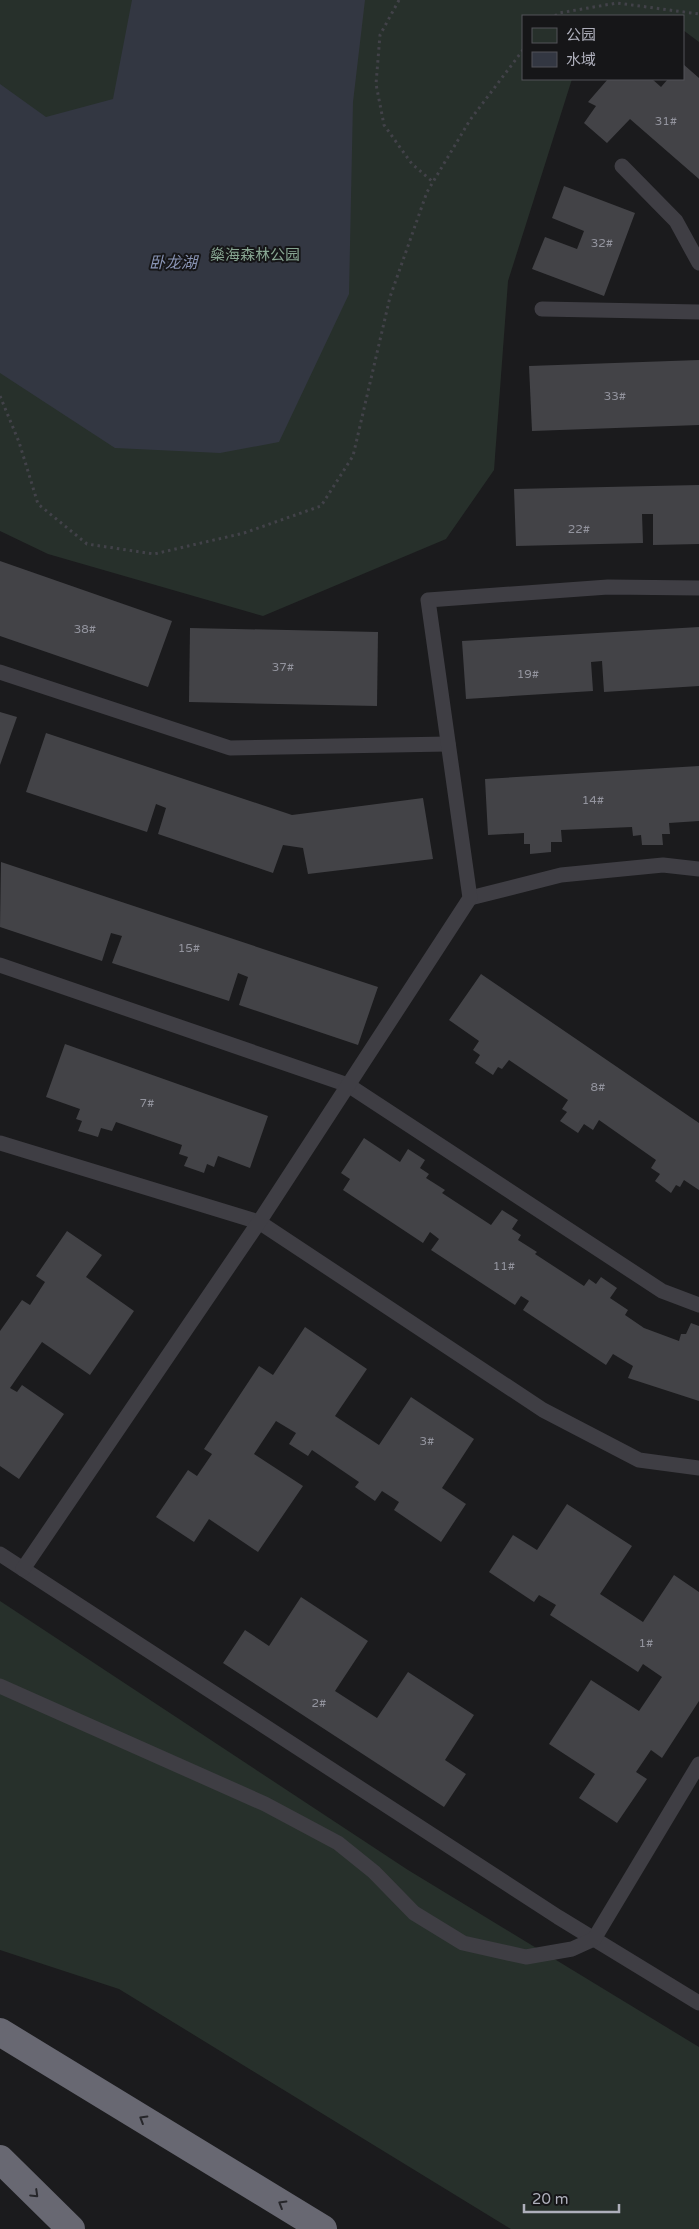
<svg xmlns="http://www.w3.org/2000/svg" width="699" height="2229" viewBox="0 0 699 2229" font-family="'Varela Round','Noto Sans SC',sans-serif">
<style>
.green{fill:#27302b}
.water{fill:#333742}
.building{fill:#434347}
.lines{fill:none;stroke-linecap:round;stroke-linejoin:round}
.path{stroke:#424249;stroke-width:3;stroke-dasharray:2.5 4;stroke-linecap:butt}
.service{stroke:#3f3e44;stroke-width:15}
.motorway{stroke:#686872;stroke-width:28}
.oneway{stroke:#26262a}
.labels{text-anchor:middle;stroke-width:4;stroke-linejoin:round;paint-order:stroke}
.number-label{font-size:12px;fill:#93949e}
.park-label{font-size:15px;fill:#87a591;stroke:#161618}
.water-label{font-size:16px;font-style:italic;fill:#8893b3;stroke:#161618}
</style>
<rect width="100%" height="100%" fill="#1b1b1d"/>
<g class="green">
<path d="M0 0H699V42L683 30V16H523V79H572L508 281 494 470 446 539 263 616 48 554 0 531Z"/>
<path d="M0 1601 408 1870 699 2047V2229H511L119 1989 0 1950Z"/>
</g>
<path class="water" d="M132 0H365L353 102 349 294 279 442 220 453 115 448 0 373V84L46 117 113 99Z"/>
<g class="building">
<path d="M683 64 699 78V179L630 119 607 143 584 123 596 106 588 102 608 79H652L661 87 668 79H683Z"/>
<path d="M564 186 635 213 604 296 532 269 545 237 577 249 584 231 552 218Z"/>
<path d="M699 360V425L532 431 529 366Z"/>
<path d="M699 485V544L653 545V514H642L643 543 516 546 514 489Z"/>
<path d="M0 561 172 621 148 687 0 636Z"/>
<path d="M699 627V686L604 692 602 661 591 662 593 691 466 699 462 641Z"/>
<path d="M190 628 378 632 377 706 189 702Z"/>
<path d="M0 712 17 717 0 765Z"/>
<path d="M46 733 292 815 423 798 433 859 308 874 303 848 283 845 273 873 158 834 166 808 156 804 147 832 26 792Z"/>
<path d="M699 766V821L669 823 670 834H662L663 845H642L641 835 633 836 632 827 561 830 562 842H551V852L530 854V844H524V833L488 835 485 779Z"/>
<path d="M1 862 378 987 358 1045 239 1005 248 977 238 973 229 1001 112 963 122 936 111 933 102 961 0 927Z"/>
<path d="M481 974 699 1123V1190L684 1180 680 1187 676 1185 671 1193 655 1181 660 1174 651 1168 656 1160 599 1120 593 1130 584 1124 578 1133 560 1121 567 1112 562 1109 568 1100 509 1060 502 1069 498 1067 493 1075 475 1063 480 1055 473 1050 479 1041 449 1020Z"/>
<path d="M65 1044 268 1116 250 1168 218 1156 214 1167 207 1164 204 1173 184 1166 188 1157 179 1154 182 1145 116 1122 112 1131 101 1128 98 1137 78 1131 82 1121 76 1119 80 1109 46 1097Z"/>
<path d="M364 1138 400 1162 408 1149 425 1160 420 1168 429 1174 426 1178 445 1190 442 1193 491 1225 502 1210 518 1220 512 1229 521 1235 518 1240 537 1252 535 1254 584 1286 589 1279 596 1284 601 1277 617 1288 610 1298 628 1310 625 1315 644 1328 679 1341 681 1334H686L691 1323 699 1326V1401L628 1378 633 1366 613 1354 606 1365 523 1310 529 1301 521 1296 515 1305 431 1250 439 1239 430 1232 423 1243 343 1190 350 1179 341 1173Z"/>
<path d="M67 1231 102 1255 86 1277 134 1311 90 1375 42 1342 10 1388 17 1392 22 1385 64 1414 19 1479 0 1466V1331L22 1300 30 1305 45 1282 36 1276Z"/>
<path d="M305 1327 367 1369 335 1416 379 1445 411 1397 474 1439 442 1488 466 1504 441 1542 394 1510 399 1502 382 1491 375 1501 355 1487 359 1482 312 1450 308 1456 289 1444 296 1433 276 1421 254 1454 303 1486 258 1552 209 1519 194 1542 156 1517 188 1470 197 1476 212 1454 204 1449 259 1366 273 1375Z"/>
<path d="M567 1504 632 1546 600 1594 643 1622 674 1575 699 1592V1701L662 1758 651 1750 636 1772 647 1779 617 1823 579 1798 595 1774 549 1744 591 1680 639 1711 662 1677 643 1664 638 1672 550 1615 556 1605 539 1595 534 1602 489 1572 513 1535 537 1550Z"/>
<path d="M301 1597 368 1641 335 1691 377 1718 408 1672 474 1715 445 1760 466 1774 444 1807 223 1663 245 1630 269 1646Z"/>
</g>
<g class="lines">
<g class="path">
<path d="M399 0 380 35 376 84 384 125 412 164 433 182"/>
<path d="M555 16 559 13 617 3 699 14"/>
<path d="M0 396 19 442 38 504 87 544 154 554 244 533 321 506 353 456 390 297 427 192 470 120 523 50"/>
</g>
<g class="service">
<path d="M622 166 676 221 699 263"/>
<path d="M542 309 699 312"/>
<path d="M0 672 230 748 448 744"/>
<path d="M470 898 561 875 663 865 699 869"/>
<path d="M0 965 348 1085 662 1291 699 1305"/>
<path d="M0 1143 259 1222 543 1410 639 1460 699 1468"/>
<path d="M0 1554 558 1917 699 2003"/>
<path d="M23 1569 259 1222 470 898 428 600 608 587 699 588"/>
<path d="M0 1686 265 1804 338 1843 374 1872 414 1913 463 1943 526 1957 572 1949 594 1939 699 1764"/>
</g>
<g class="motorway">
<path d="M0 2032 323 2229"/>
<path d="M0 2159 71 2229"/>
</g>
</g>
<defs><path id="oneway-chevron" d="M-2-3.5L2.5 0L-2 3.5" fill="none" stroke-width="1.6" stroke-linecap="round" stroke-linejoin="round" transform="scale(1.25)"/></defs>
<g class="oneway">
<use href="#oneway-chevron" transform="translate(143 2119) rotate(-149)"/>
<use href="#oneway-chevron" transform="translate(35 2194) rotate(44)"/>
<use href="#oneway-chevron" transform="translate(282 2204) rotate(-149)"/>
</g>
<g class="labels">
<g class="number-label">
<text x="666" y="125">31#</text>
<text x="602" y="247">32#</text>
<text x="615" y="400">33#</text>
<text x="579" y="533">22#</text>
<text x="85" y="633">38#</text>
<text x="283" y="671">37#</text>
<text x="528" y="678">19#</text>
<text x="593" y="804">14#</text>
<text x="189" y="952">15#</text>
<text x="598" y="1091">8#</text>
<text x="147" y="1107">7#</text>
<text x="504" y="1270">11#</text>
<text x="427" y="1445">3#</text>
<text x="646" y="1647">1#</text>
<text x="319" y="1707">2#</text>
</g>
<g class="park-label">
<text x="255" y="260">燊海森林公园</text>
</g>
<g class="water-label">
<text x="173" y="268">卧龙湖</text>
</g>
</g>
<rect x="522" y="15" width="162" height="65" fill="#161618" stroke="#535359"/>
<rect x="532" y="28" width="25" height="15" fill="#27302b" stroke="#535359"/>
<text x="566" y="40" font-size="15" fill="#aeafbb">公园</text>
<rect x="532" y="52" width="25" height="15" fill="#333742" stroke="#535359"/>
<text x="566" y="65" font-size="15" fill="#aeafbb">水域</text>
<path d="M524 2204v8h95v-8" fill="none" stroke="#aeafbb" stroke-width="2.5"/>
<text x="532" y="2204" font-size="15" fill="#aeafbb" stroke="#161618" stroke-width="4" paint-order="stroke">20 m</text>
</svg>
